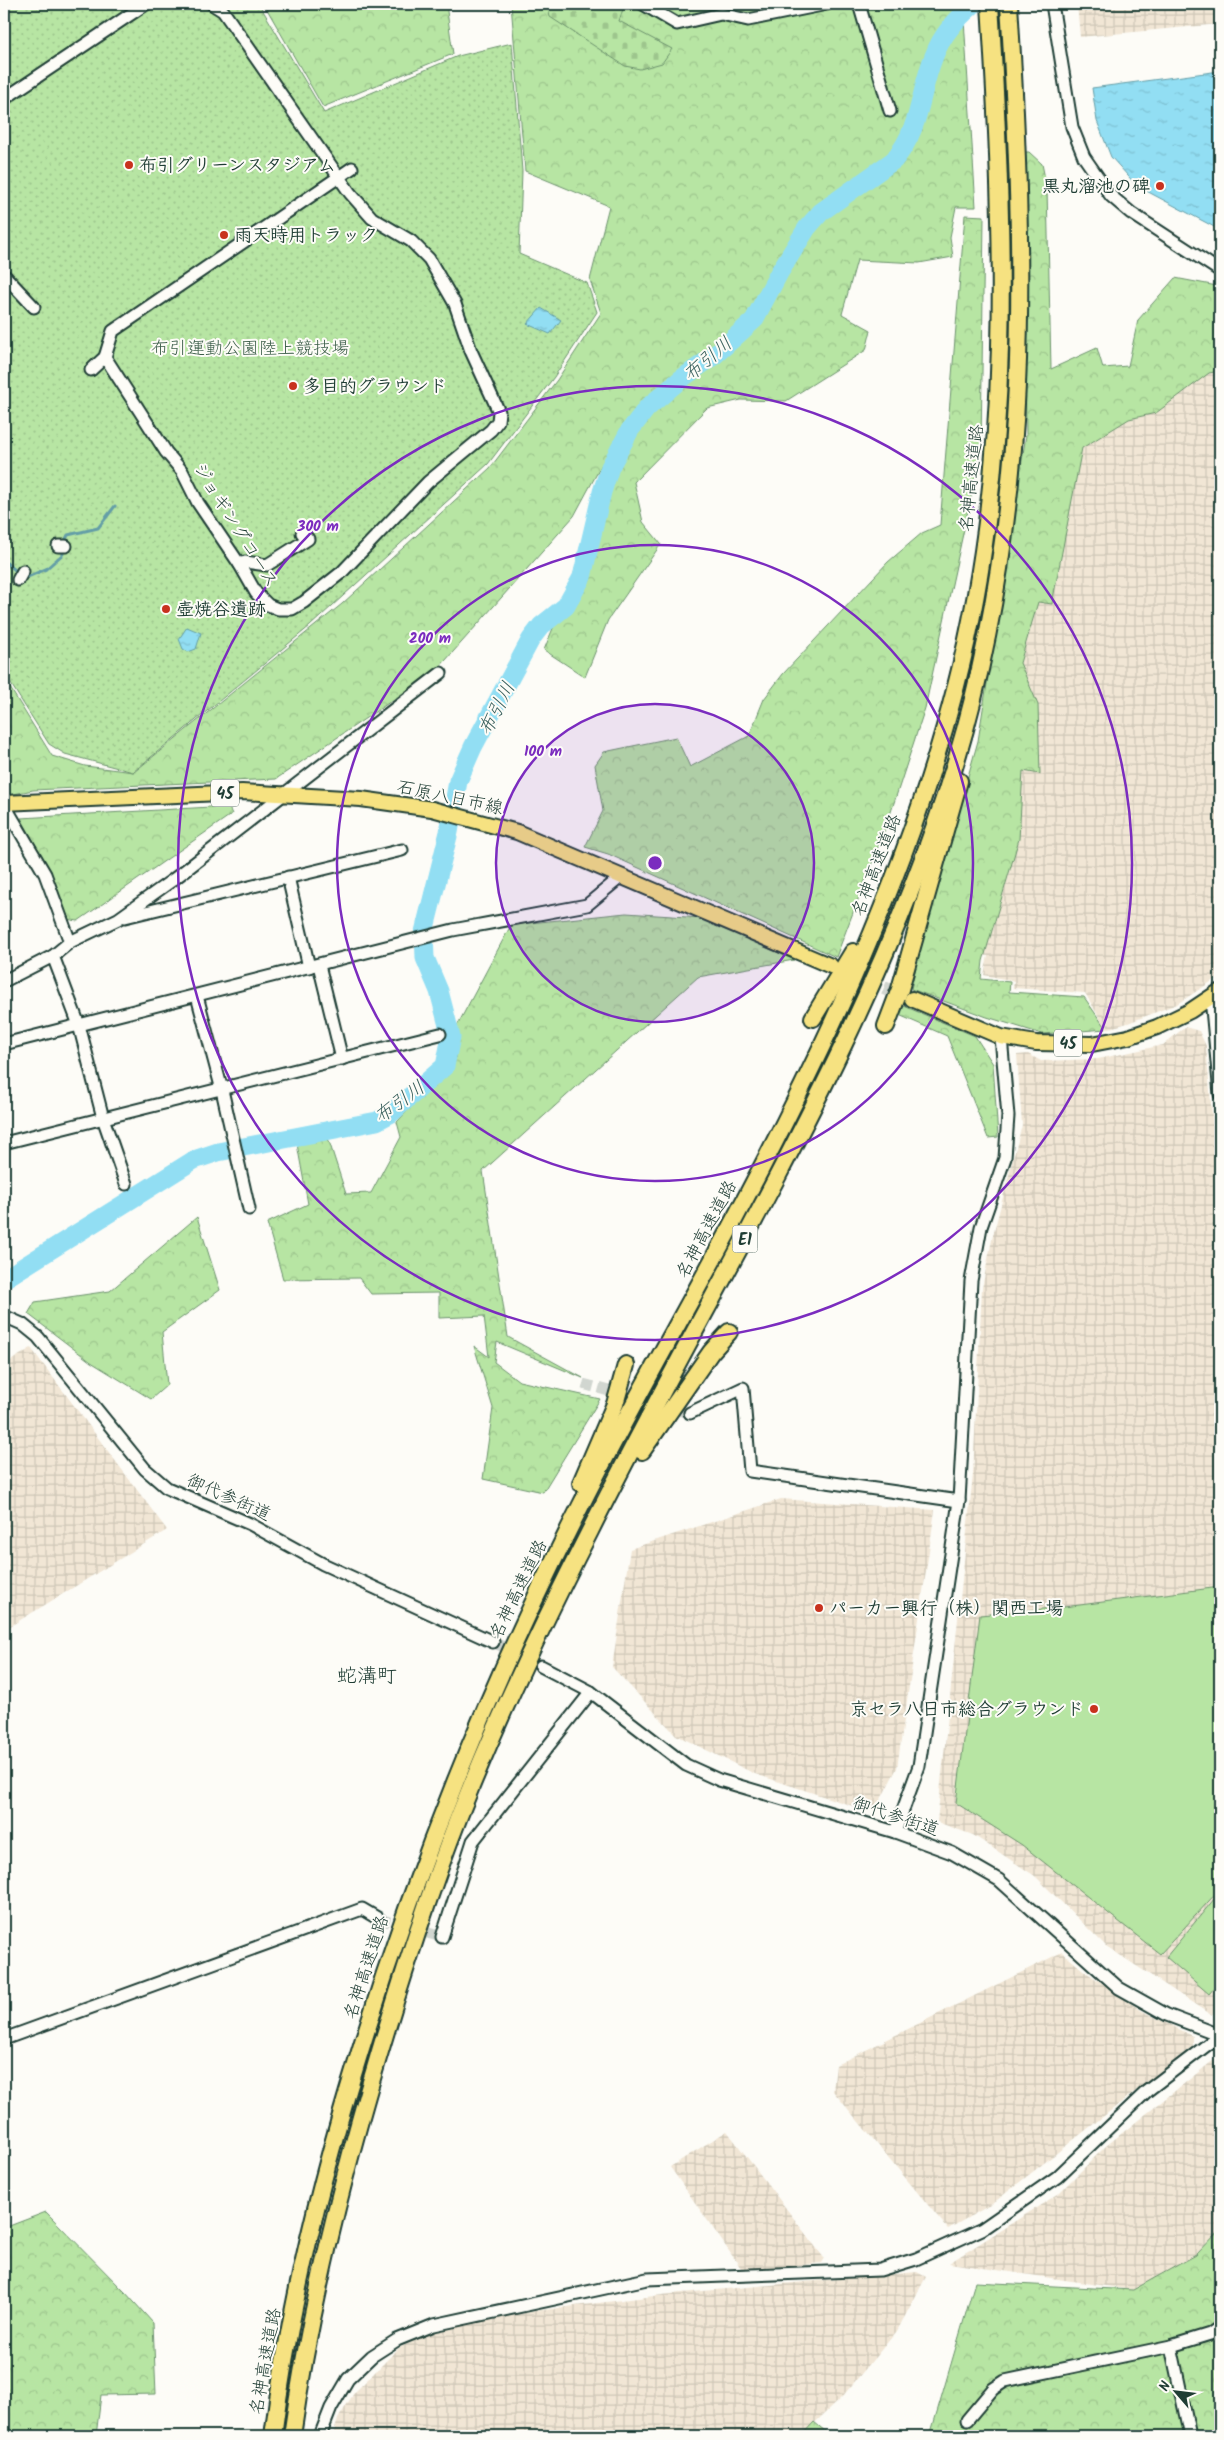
<svg xmlns="http://www.w3.org/2000/svg" width="1224" height="2440" viewBox="0 0 1224 2440" font-family="Kalam,'Klee One',sans-serif">
<style>
.industrial{fill:url(#industrial-grid)}
.grass{fill:#b7e5a3;stroke:#6b916c}
.forest{fill:url(#forest-crowns);stroke:#6b916c}
.cemetery{fill:url(#cemetery-stones);stroke:#6b916c}
.park{fill:url(#park-dots);stroke:#6b916c}
.water{fill:url(#water-ripples);stroke:#649ea7}
.lines{fill:none;stroke-linecap:round;stroke-linejoin:round}
.stream{stroke:#649ea7;stroke-width:3}
.river{stroke:#92def3;stroke-width:19}
.minor-tunnel{stroke:#d1d6d0;stroke-width:11;stroke-dasharray:11 5.5;stroke-linecap:butt}
.major-tunnel{stroke:#d1d6d0;stroke-width:14;stroke-dasharray:14 7;stroke-linecap:butt}
.minor-casing{stroke:#1f3d34;stroke-width:15}
.major-casing{stroke:#1f3d34;stroke-width:18}
.highway-casing{stroke:#1f3d34;stroke-width:20}
.minor{stroke:#fdfcf7;stroke-width:11}
.major{stroke:#f6e281;stroke-width:14}
.highway{stroke:#f6e281;stroke-width:16}
.ring{fill:none;stroke:#7b2cbf;stroke-width:2.5}
.poi-dot{fill:#c8321e;stroke:#fdfcf7;stroke-width:2}
.labels{text-anchor:middle;stroke-width:4;stroke-linejoin:round;paint-order:stroke}
.shield{fill:#fdfcf7;stroke:#62766e;stroke-width:1}
.shield-label{font-size:16px;font-weight:bold;fill:#1f3d34}
.poi-label{font-size:18px;font-weight:bold;fill:#1f3d34;stroke:#fdfcf7;text-anchor:start}
.park-label{font-size:18px;fill:#3d5f4a;stroke:#fdfcf7}
.street-label{font-size:18px;fill:#1f3d34;stroke:#fdfcf7}
.water-label{font-size:19px;font-style:italic;fill:#365d5a;stroke:#fdfcf7}
.quarter-label{font-size:20px;fill:#1f3d34;stroke:#fdfcf7}
.centre{fill:#7b2cbf;stroke:#fdfcf7;stroke-width:2.5}
.ring-label{font-size:15px;text-anchor:middle;font-weight:bold;fill:#7b2cbf;stroke:#fdfcf7;stroke-width:4;stroke-linejoin:round;paint-order:stroke}
</style>
<defs>
<pattern id="industrial-grid" width="8" height="8" patternUnits="userSpaceOnUse" patternTransform="scale(1.25)"><rect width="8" height="8" fill="#f1e6d5"/><path d="M0 4h8M4 0v8" fill="none" stroke="#cec6b7"/></pattern>
<pattern id="forest-crowns" width="20" height="18" patternUnits="userSpaceOnUse" patternTransform="scale(1.25)"><rect width="20" height="18" fill="#b7e5a3"/><path d="M2 6a3 3 0 1 1 6 0M12 15a3 3 0 1 1 6 0" fill="none" stroke="#9dc58d"/></pattern>
<pattern id="cemetery-stones" width="16" height="16" patternUnits="userSpaceOnUse" patternTransform="scale(1.25)"><rect width="16" height="16" fill="#b7e5a3"/><path d="M2 7V4a2 2 0 0 1 4 0v3zM10 15v-3a2 2 0 0 1 4 0v3z" fill="#9dc58d"/></pattern>
<pattern id="park-dots" width="8" height="8" patternUnits="userSpaceOnUse" patternTransform="scale(1.25)"><rect width="8" height="8" fill="#b7e5a3"/><path d="M2 2h.1M6 6h.1" fill="none" stroke="#9dc58d" stroke-width="1.8" stroke-linecap="round"/></pattern>
<pattern id="water-ripples" width="26" height="14" patternUnits="userSpaceOnUse" patternTransform="scale(1.25)"><rect width="26" height="14" fill="#92def3"/><path d="M2 4q2-2 4 0t4 0M15 11q2-2 4 0t4 0" fill="none" stroke="#7dbfd1"/></pattern>
</defs>
<rect width="100%" height="100%" fill="#fdfcf7"/>
<filter id="ink" filterUnits="userSpaceOnUse"><feTurbulence type="fractalNoise" baseFrequency=".02" numOctaves="2"/><feDisplacementMap in="SourceGraphic" scale="10" xChannelSelector="R" yChannelSelector="G"/><feConvolveMatrix kernelMatrix="1 2 1 2 8 2 1 2 1" color-interpolation-filters="sRGB"/></filter>
<g filter="url(#ink)">
<g class="industrial">
<path d="M1077 4H1220V24L1080 37Z"/>
<path d="M1220 321V976L1177 1004 1128 1023 1106 1029 1085 993 1013 988 1014 981 984 975 988 956 948 951 1045 443Z"/>
<path d="M1185 1027 1199 1031 1206 1046 1220 1205V2010L1211 2015 1106 1946 1035 1876 973 1835 937 1822 973 1474 982 1288 993 1235 1022 1125 1017 1055 1028 1054 1041 1061 1098 1059 1163 1045Z"/>
<path d="M31 1348 167 1530 4 1630V1365Z"/>
<path d="M781 1499 935 1510 897 1768 877 1807 868 1811 755 1774 676 1735 612 1667 630 1549Z"/>
<path d="M1062 1952 1083 1970 1142 2011 1193 2036V2046L992 2204 948 2229 833 2091 836 2065Z"/>
<path d="M1220 2055V2230L1196 2255 1133 2290 949 2263 1058 2194 1106 2146Z"/>
<path d="M727 2131 824 2258 821 2263 743 2271 670 2167Z"/>
<path d="M917 2272 926 2277 897 2331 842 2397 801 2436H333L338 2419 354 2393 399 2348 433 2331 535 2311 670 2294Z"/>
</g>
<g class="grass">
<path d="M1220 1587V1889L1160 1954 1022 1845 956 1803 980 1615 1064 1607Z"/>
<path d="M1220 1892V1981L1209 1994 1166 1957Z"/>
</g>
<g class="forest">
<path d="M264 4H446L453 54 323 107Z"/>
<path d="M511 4H963L976 207H956L950 237 953 257 919 263 857 260 842 314 871 330 866 350 786 401 741 400 707 408 634 482 643 522 661 544 608 620 585 677 544 650 571 585 602 464 574 516 437 670 276 779 33 790 4 796V678L52 756 85 766 134 772 342 604 490 468 557 380 601 313 590 280 609 206 525 171Z"/>
<path d="M1023 152H1029L1042 164 1047 188 1051 369 1097 348 1103 368 1128 366 1138 320 1175 278 1217 286 1220 294V371L1209 373 1156 413 1129 419 1082 448 1052 604 1038 602 1020 663 1038 705 1040 774 1023 771 1019 839 983 961 981 979 1010 982 1009 992 1084 997 1106 1029 1042 1034 987 1017 911 989 922 939 978 741 1026 435Z"/>
<path d="M965 215 984 216 981 451 925 708 888 821 836 957 608 854 585 847 603 811 595 765 604 752 676 737 690 767 749 736 764 699 783 674 888 562 922 533 940 525Z"/>
<path d="M228 806 232 814 78 921 66 919 51 873 21 818Z"/>
<path d="M626 913 702 918 794 960 698 977 483 1171 508 1337 583 1378 497 1342 494 1362 519 1381 600 1399 543 1492 483 1479 493 1408 474 1346 489 1357 484 1316 439 1318V1293L371 1294 359 1278 283 1279 267 1223 308 1204 297 1144 328 1138 346 1194 371 1193 401 1137 397 1122 456 1058 457 1026 511 925Z"/>
<path d="M904 1006 975 1036 993 1064 998 1137 988 1138 947 1036 899 1015Z"/>
<path d="M197 1217 220 1290 162 1332 167 1385 151 1399 91 1362 28 1314 35 1302 110 1291Z"/>
<path d="M46 2212 125 2292 153 2323 156 2394 101 2395 96 2436H4V2228Z"/>
<path d="M1220 2230V2436H930L975 2282 1133 2290 1196 2255Z"/>
<path d="M814 2422 831 2436H801Z"/>
</g>
<path class="cemetery" d="M547 4H621L624 6 619 21 672 49 662 63 640 69 625 66 550 17Z"/>
<path class="park" d="M4 4H259L324 113 458 56 512 43 522 171 519 254 587 283 597 312 554 377 488 464 310 626 133 772 65 754 49 744 4 673Z"/>
<g class="water">
<path d="M1220 71V230L1137 186 1111 157 1097 121 1092 88Z"/>
<path d="M541 308 561 320 550 334 527 324Z"/>
<path d="M187 627 201 633 196 649 188 652 183 649 179 639Z"/>
</g>
<g class="lines">
<g class="stream">
<path d="M64 543 68 535 98 528 115 506"/>
<path d="M4 561 25 578 46 569 63 554V549"/>
</g>
<path class="river" d="M4 1279 194 1160 218 1152 377 1121 390 1114 445 1066 451 1037 439 991 425 958 424 932 449 832 458 781 473 747 531 639 541 626 566 606 582 577 602 492 610 467 630 430 647 408 681 379 715 355 754 320 779 273 807 228 821 212 894 160C922 127 919 92 934 56 942 34 957 19 974 4"/>
<g class="minor-tunnel">
<path d="M583 1384 690 1413"/>
<path d="M493 1642 541 1666"/>
<path d="M379 1919 442 1937"/>
</g>
<path class="major-tunnel" d="M845 972 906 997"/>
<defs>
<g id="minor">
<path d="M643 4 677 24 721 14 748 20 827 4"/>
<path d="M859 4 890 111"/>
<path d="M1052 4 1072 127 1084 157 1111 196 1131 213 1220 271"/>
<path d="M4 99 146 4"/>
<path d="M4 275 34 307"/>
<path d="M105 357 166 452 182 471 198 503 240 565 256 593 268 605 278 609H292L304 602 342 572 428 482 491 430 498 421 499 412 471 351 455 304 429 259 411 241 372 218 350 193 223 11 212 4"/>
<path d="M91 370 105 357 113 331 352 168"/>
<path d="M58 546H66"/>
<path d="M240 565 245 562 267 565 308 539 302 533"/>
<path d="M18 580 23 571"/>
<path d="M4 804 45 874 70 942"/>
<path d="M288 877 309 967"/>
<path d="M125 917 402 850"/>
<path d="M53 956 79 1025 103 1118 126 1184"/>
<path d="M319 965 342 1059"/>
<path d="M4 981 53 956 70 942 118 919 174 879 441 673"/>
<path d="M197 996 222 1090 249 1209"/>
<path d="M1211 998 1220 1094"/>
<path d="M4 1044 453 930 587 905 622 876"/>
<path d="M4 1143 440 1034"/>
<path d="M4 1316 22 1324 38 1337 145 1469 167 1488 250 1524 323 1564 493 1642"/>
<path d="M690 1413 743 1388 750 1471 959 1501"/>
<path d="M541 1666 591 1692 686 1765 719 1780 895 1832 952 1853 999 1880 1119 1988 1167 2015 1220 2035"/>
<path d="M895 1832 919 1766 959 1501 971 1281 981 1227 1005 1158 1008 1116 1001 1037"/>
<path d="M442 1937 473 1841 591 1692"/>
<path d="M4 2039 362 1909 379 1919"/>
<path d="M1171 2346 1190 2436"/>
<path d="M967 2420 993 2389 1005 2381 1171 2346 1210 2334 1220 2327"/>
<path d="M320 2436 331 2408 348 2379 372 2356 397 2340 434 2325 647 2279 880 2270 916 2259 982 2229 1057 2177 1147 2091 1220 2035"/>
</g>
<g id="major">
<path d="M4 803 242 792 361 799 432 809 517 832 831 966"/>
<path d="M912 999 1001 1037 1036 1043 1092 1044 1128 1037 1157 1027 1190 1011 1220 991"/>
</g>
<g id="highway">
<path d="M813 1018 853 952"/>
<path d="M886 1026 900 989 959 781"/>
<path d="M642 1451 711 1352 729 1332"/>
<path d="M581 1483 615 1404 626 1365"/>
<path d="M273 2436C289 2308 320 2181 358 2058 416 1867 490 1684 580 1507 628 1410 683 1317 733 1222 824 1051 908 873 956 686 1014 462 1004 232 990 4"/>
<path d="M292 2436C310 2308 341 2182 378 2058 405 1967 434 1876 470 1789 506 1701 547 1615 590 1531 717 1276 873 1035 956 761 1032 508 1025 263 1009 4"/>
</g>
</defs>
<use href="#minor" class="minor-casing"/>
<use href="#major" class="major-casing"/>
<use href="#highway" class="highway-casing"/>
<use href="#minor" class="minor"/>
<use href="#major" class="major"/>
<use href="#highway" class="highway"/>
</g>
</g>
<circle cx="655" cy="863" r="159" fill="#7b2cbf" fill-opacity=".12"/>
<g class="ring">
<circle cx="655" cy="863" r="159"/>
<circle cx="655" cy="863" r="318"/>
<circle cx="655" cy="863" r="477"/>
</g>
<g class="poi-dot">
<circle cx="129" cy="165" r="5"/>
<circle cx="1160" cy="186" r="5"/>
<circle cx="224" cy="235" r="5"/>
<circle cx="293" cy="386" r="5"/>
<circle cx="166" cy="609" r="5"/>
<circle cx="819" cy="1608" r="5"/>
<circle cx="1094" cy="1709" r="5"/>
</g>
<g class="labels">
<g class="shield">
<rect x="211" y="779.5" width="28" height="27" rx="4"/>
<rect x="1054" y="1029.5" width="28" height="27" rx="4"/>
<rect x="732.5" y="1225.5" width="25" height="27" rx="4"/>
</g>
<g class="shield-label">
<text x="225" y="799">45</text>
<text x="1068" y="1049">45</text>
<text x="745" y="1245">E1</text>
</g>
<g class="poi-label">
<text x="139" y="171">布引グリーンスタジアム</text>
<text x="1150" y="192" text-anchor="end">黒丸溜池の碑</text>
<text x="234" y="241">雨天時用トラック</text>
<text x="303" y="392">多目的グラウンド</text>
<text x="176" y="615">壺焼谷遺跡</text>
<text x="829" y="1614">パーカー興行（株）関西工場</text>
<text x="1084" y="1715" text-anchor="end">京セラ八日市総合グラウンド</text>
</g>
<g class="park-label">
<text x="250" y="354">布引運動公園陸上競技場</text>
</g>
<g class="street-label">
<text transform="translate(971 478) rotate(-84)" y="6">名神高速道路</text>
<text transform="translate(236 525) rotate(58)" y="6">ジョギングコース</text>
<text transform="translate(450 797) rotate(12)" y="6">石原八日市線</text>
<text transform="translate(876 865) rotate(-69)" y="6">名神高速道路</text>
<text transform="translate(706 1229) rotate(-62)" y="6">名神高速道路</text>
<text transform="translate(229 1497) rotate(24)" y="6">御代参街道</text>
<text transform="translate(518 1589) rotate(-64)" y="6">名神高速道路</text>
<text transform="translate(896 1816) rotate(18)" y="6">御代参街道</text>
<text transform="translate(366 1967) rotate(-72)" y="6">名神高速道路</text>
<text transform="translate(265 2361) rotate(-80)" y="6">名神高速道路</text>
</g>
<g class="water-label">
<text transform="translate(707 358) rotate(-40)" y="7">布引川</text>
<text transform="translate(496 708) rotate(-63)" y="7">布引川</text>
<text transform="translate(399 1101) rotate(-36)" y="7">布引川</text>
</g>
<g class="quarter-label">
<text x="367" y="1682">蛇溝町</text>
</g>
</g>
<circle cx="655" cy="863" r="8" class="centre"/>
<g class="ring-label">
<text x="318" y="531">300 m</text>
<text x="430" y="643">200 m</text>
<text x="543" y="756">100 m</text>
</g>
<rect width="1224" height="2440" fill="none" stroke="#fdfcf7" stroke-width="20"/>
<rect x="10" y="10" width="1204" height="2420" fill="none" stroke="#1f3d34" stroke-width="2" filter="url(#ink)"/>
<g transform="translate(1176 2392) rotate(298)" stroke="#fdfcf7" stroke-width="4" paint-order="stroke">
<path d="M0-4L9 19L0 12L-9 19Z" fill="#1f3d34"/>
<text y="-8" font-size="14" font-weight="bold" text-anchor="middle" fill="#1f3d34">N</text>
</g>
</svg>
